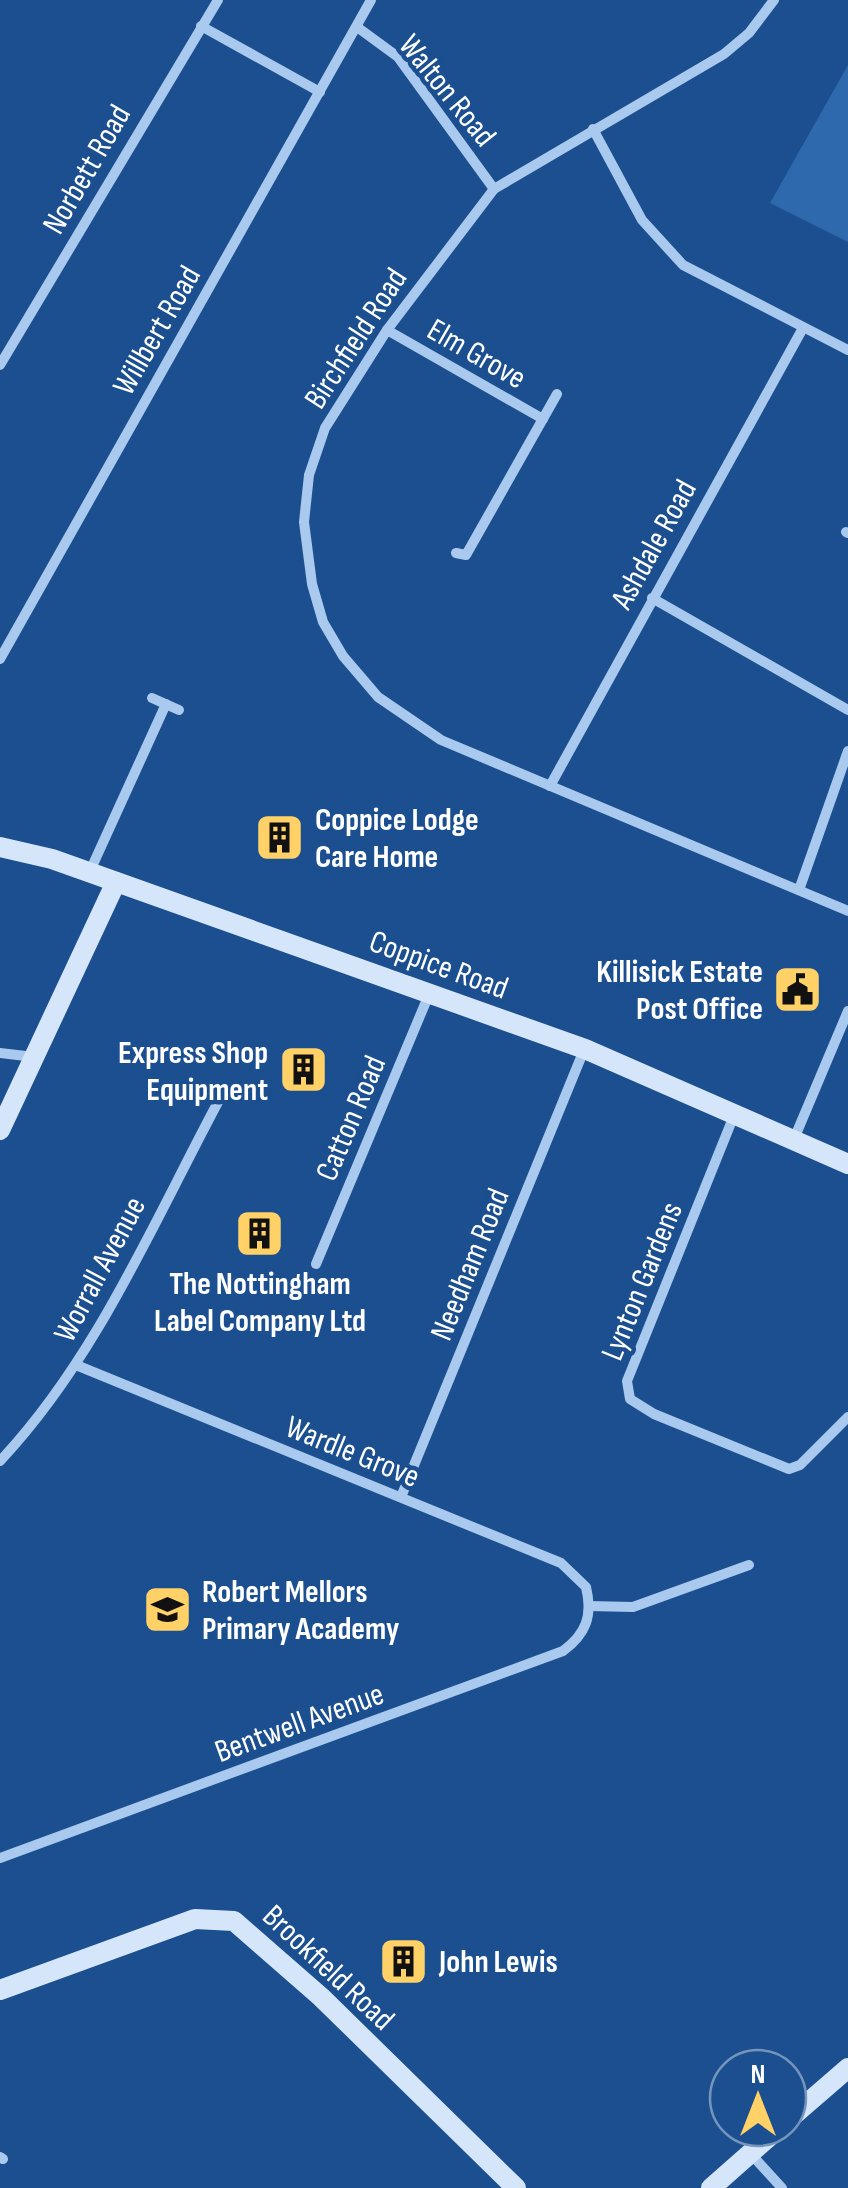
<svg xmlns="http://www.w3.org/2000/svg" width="848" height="2188" viewBox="0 0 848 2188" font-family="'Sofia Sans Condensed',sans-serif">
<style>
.green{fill:#2e69ad}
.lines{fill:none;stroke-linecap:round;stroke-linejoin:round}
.street{stroke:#a9c9ee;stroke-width:10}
.secondary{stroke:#d6e6fa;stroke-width:20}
.labels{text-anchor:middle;stroke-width:9;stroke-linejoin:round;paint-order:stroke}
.street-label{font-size:32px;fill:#fff;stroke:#1b4f8f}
.poi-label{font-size:32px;font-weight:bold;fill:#fff;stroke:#1b4f8f;text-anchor:start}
</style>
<rect width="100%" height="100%" fill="#1b4f8f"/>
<path class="green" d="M848 65V242L770 203Z"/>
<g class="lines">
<g class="street">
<path d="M774 0 749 33 724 54 494 189 387 330 325 428 309 475 304 522 312 584 323 622 343 656 378 697 441 740 848 911"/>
<path d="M201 26 320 92"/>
<path d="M357 27 398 57 494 189"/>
<path d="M593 129 642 220 683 265 848 350"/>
<path d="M387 330 543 419"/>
<path d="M0 365 218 0"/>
<path d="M846 532 848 533"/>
<path d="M456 553 466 555 557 394"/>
<path d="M652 598 848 710"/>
<path d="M0 659 371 0"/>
<path d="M152 698 179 710"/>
<path d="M550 786 803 328"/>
<path d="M90 871 166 704"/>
<path d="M799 890 848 751"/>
<path d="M0 1053 34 1057"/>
<path d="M735 1113 627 1381 630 1399 654 1414 789 1469 800 1465 848 1417"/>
<path d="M794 1139 848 1011"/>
<path d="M316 1264 430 992"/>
<path d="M0 1461C99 1356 157 1214 225 1089"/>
<path d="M401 1497 584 1050"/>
<path d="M589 1606 633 1607 749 1565"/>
<path d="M0 1858 563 1651C586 1634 593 1616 586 1587L561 1563 76 1365"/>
<path d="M750 2153 782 2188"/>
<path d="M0 2157 3 2159"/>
</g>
<g class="secondary">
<path d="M0 847 52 859 585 1049 848 1164"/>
<path d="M0 1130 116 882"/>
<path d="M0 1990 195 1919 234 1921 321 1997 516 2188"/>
<path d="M788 2120 848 2068"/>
<path d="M711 2188 779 2128"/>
</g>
</g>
<defs>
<symbol id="building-square" viewBox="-11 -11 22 22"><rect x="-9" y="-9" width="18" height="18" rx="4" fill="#ffd166" stroke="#1b4f8f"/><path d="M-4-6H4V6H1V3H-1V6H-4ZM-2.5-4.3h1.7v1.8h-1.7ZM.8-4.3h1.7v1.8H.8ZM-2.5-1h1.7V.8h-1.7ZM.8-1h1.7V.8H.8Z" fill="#111"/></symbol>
<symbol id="civic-square" viewBox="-11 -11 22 22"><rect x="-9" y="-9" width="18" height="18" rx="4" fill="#ffd166" stroke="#1b4f8f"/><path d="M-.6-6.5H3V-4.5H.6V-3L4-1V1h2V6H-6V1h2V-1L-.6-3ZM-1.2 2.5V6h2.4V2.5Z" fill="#111"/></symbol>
<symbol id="school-square" viewBox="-11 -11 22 22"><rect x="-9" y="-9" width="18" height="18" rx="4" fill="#ffd166" stroke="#1b4f8f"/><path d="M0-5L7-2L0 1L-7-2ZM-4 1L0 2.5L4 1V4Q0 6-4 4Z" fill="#111"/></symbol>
</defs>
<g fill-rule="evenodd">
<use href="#building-square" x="252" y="810" width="55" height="55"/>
<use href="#civic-square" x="770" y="962" width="55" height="55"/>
<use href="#building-square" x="276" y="1042" width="55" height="55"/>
<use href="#building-square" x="232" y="1206" width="55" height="55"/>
<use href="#school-square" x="140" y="1582" width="55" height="55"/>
<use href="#building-square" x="376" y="1934" width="55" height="55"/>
</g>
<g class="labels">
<g class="street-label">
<text transform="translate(448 90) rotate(51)" y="11">Walton Road</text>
<text transform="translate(86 169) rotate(-60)" y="11">Norbett Road</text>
<text transform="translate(156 330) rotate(-60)" y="11">Willbert Road</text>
<text transform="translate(355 338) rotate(-57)" y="11">Birchfield Road</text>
<text transform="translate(477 353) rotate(30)" y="11">Elm Grove</text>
<text transform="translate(653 544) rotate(-61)" y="11">Ashdale Road</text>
<text transform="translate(439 964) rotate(20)" y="11">Coppice Road</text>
<text transform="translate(350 1118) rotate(-67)" y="11">Catton Road</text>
<text transform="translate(469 1264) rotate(-68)" y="11">Needham Road</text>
<text transform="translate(99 1269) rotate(-62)" y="11">Worrall Avenue</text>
<text transform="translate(641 1281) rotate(-68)" y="11">Lynton Gardens</text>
<text transform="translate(353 1451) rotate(22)" y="11">Wardle Grove</text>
<text transform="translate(299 1722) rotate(-20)" y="11">Bentwell Avenue</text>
<text transform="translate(329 1967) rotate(43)" y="11">Brookfield Road</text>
</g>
<g class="poi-label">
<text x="315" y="830">Coppice Lodge<tspan x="315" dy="37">Care Home</tspan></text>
<text x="763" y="982" text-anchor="end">Killisick Estate<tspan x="763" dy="37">Post Office</tspan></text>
<text x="268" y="1063" text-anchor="end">Express Shop<tspan x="268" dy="37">Equipment</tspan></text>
<text x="260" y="1294" text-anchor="middle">The Nottingham<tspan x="260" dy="37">Label Company Ltd</tspan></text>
<text x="202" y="1602">Robert Mellors<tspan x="202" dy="37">Primary Academy</tspan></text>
<text x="439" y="1972">John Lewis</text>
</g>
</g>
<g transform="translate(758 2098)"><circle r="48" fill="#1b4f8f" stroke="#7695bc" stroke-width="2.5"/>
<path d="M0-8L18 38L0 25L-18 38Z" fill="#ffd166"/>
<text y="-15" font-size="28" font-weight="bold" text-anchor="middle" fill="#ffffff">N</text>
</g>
</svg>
